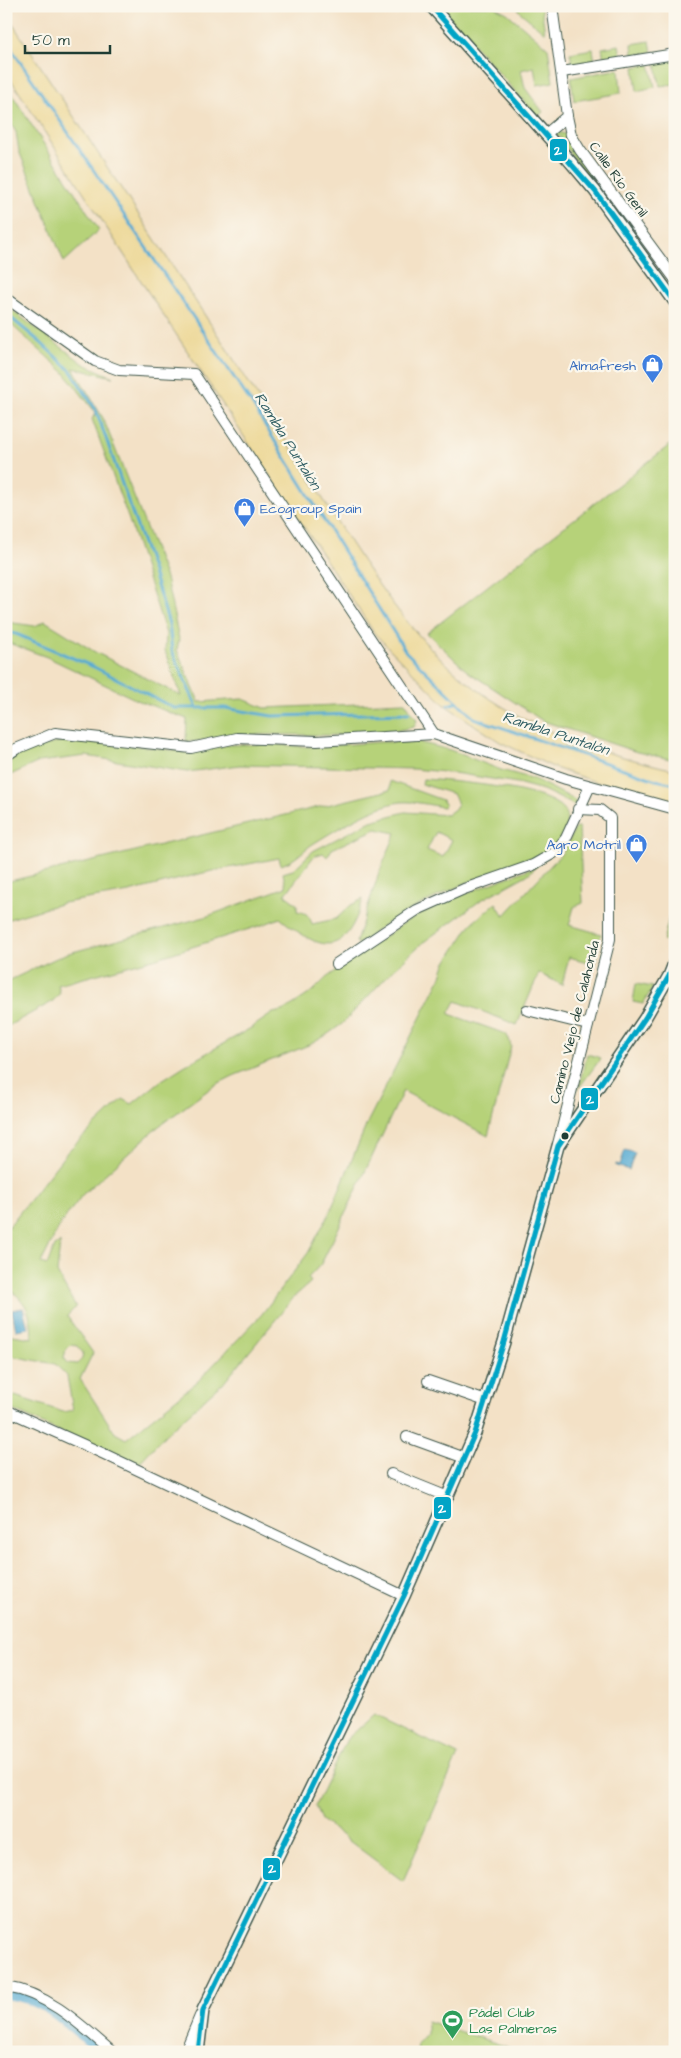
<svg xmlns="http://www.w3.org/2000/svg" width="681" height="2058" viewBox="0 0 681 2058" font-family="'Architects Daughter',sans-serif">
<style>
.green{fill:#b6d279;stroke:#6a8856;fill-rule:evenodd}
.sand{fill:#eeda9e;stroke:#868c69}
.water{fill:#56abd3;stroke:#3a7484}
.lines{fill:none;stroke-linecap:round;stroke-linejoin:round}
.stream{stroke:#56abd3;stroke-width:3}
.canal{stroke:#56abd3;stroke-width:11}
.minor-casing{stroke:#3f564a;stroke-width:12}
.tertiary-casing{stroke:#3f564a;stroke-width:14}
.minor{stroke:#fff;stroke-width:10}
.tertiary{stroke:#fff;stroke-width:11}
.bus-1-casing{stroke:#fbf7ec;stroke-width:9}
.bus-1{stroke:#02a4c6;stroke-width:5}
.bus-dot{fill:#1f3d34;stroke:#fbf7ec;stroke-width:2}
.labels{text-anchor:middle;stroke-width:4.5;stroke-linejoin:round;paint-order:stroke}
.street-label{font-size:14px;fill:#1f3d34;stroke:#fbf7ec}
.shop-label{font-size:14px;fill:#366cbe;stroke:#fbf7ec;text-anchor:end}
.leisure-label{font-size:14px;fill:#27864d;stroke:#fbf7ec;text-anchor:start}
.water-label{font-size:15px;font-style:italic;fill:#305e64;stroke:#fbf7ec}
.line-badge{stroke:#fbf7ec;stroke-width:2}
.badge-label{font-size:14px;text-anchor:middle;font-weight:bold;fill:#fff}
</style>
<rect width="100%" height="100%" fill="#fbf7ec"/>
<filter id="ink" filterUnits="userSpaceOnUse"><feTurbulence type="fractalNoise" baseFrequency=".02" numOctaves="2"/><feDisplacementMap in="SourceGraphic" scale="10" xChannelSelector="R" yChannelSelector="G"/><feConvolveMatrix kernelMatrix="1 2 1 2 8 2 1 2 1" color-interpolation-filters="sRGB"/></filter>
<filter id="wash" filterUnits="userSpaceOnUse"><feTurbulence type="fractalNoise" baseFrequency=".0096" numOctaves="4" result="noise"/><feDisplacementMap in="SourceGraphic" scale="20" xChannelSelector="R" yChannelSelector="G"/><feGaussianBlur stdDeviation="1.12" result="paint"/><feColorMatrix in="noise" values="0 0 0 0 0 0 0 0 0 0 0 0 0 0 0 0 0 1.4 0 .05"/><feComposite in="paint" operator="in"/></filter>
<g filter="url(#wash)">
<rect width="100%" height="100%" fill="#f3e1c6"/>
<g class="green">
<path d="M449 6H493L507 13 548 48 553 82 537 85 534 67 521 70 525 88 543 112 538 117 443 10Z"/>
<path d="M541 6 545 33 520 12 517 7Z"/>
<path d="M650 41 652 52 633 55 632 44Z"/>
<path d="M619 45 621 56 604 59 602 48Z"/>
<path d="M593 49 595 63 573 67 570 53Z"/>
<path d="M675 60V84L660 86 656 63Z"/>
<path d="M650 64 655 87 637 91 634 67Z"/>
<path d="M619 69 621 93 574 101 571 78Z"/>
<path d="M6 85 99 230 64 262 19 151 16 132 6 116Z"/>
<path d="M557 132 565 134 566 140 624 222 560 140 561 137 555 136Z"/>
<path d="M6 306 84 364 113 377 73 368 103 418 166 578 179 639 177 650 199 702 243 699 265 708 405 702 417 720 414 727C359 740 302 733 246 735 239 735 231 735 223 736 210 738 199 743 186 741L187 719 137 700 47 657 6 642V622L35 626 45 621 95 652 181 696 165 651 166 634 129 520 92 419 96 413 64 372 6 320Z"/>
<path d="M675 441V760L637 752 543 721 467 671 427 633Z"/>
<path d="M74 738 187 752 201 751 226 745 268 744 311 747 381 742H418L450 750 501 770 534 779 575 800 576 803 574 805 543 790 517 783 454 773 414 769 240 765 187 772 86 756 39 762 6 777V762L18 753Z"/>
<path d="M423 779C451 781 546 788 563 809 573 822 561 839 552 849 541 859 497 876 482 879 478 880 474 880 471 881 463 884 454 889 447 892 426 902 405 911 386 924 376 930 369 938 358 944L356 942 379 873 396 833 376 829 332 849 327 857 323 853 314 856 285 895 297 904V911C306 913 309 914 312 924L336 919 351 905 363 899C345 959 321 952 280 918L262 925 157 958 58 985 60 993 52 1002 6 1027V982L65 954 205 917 286 887 283 873 293 870 313 851 371 821 405 812 447 815 457 807V801L453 794 422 784ZM436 832 452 840 443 857 427 850Z"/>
<path d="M390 781 442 800 445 804 443 807C430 805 414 801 401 802 375 805 339 828 316 842 302 850 299 859 281 865L279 858 203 873 129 892 63 903 6 920V882L390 790Z"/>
<path d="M576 827H579L583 903 574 907 569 925 601 934 595 964 569 957 562 985 539 973 517 1025 456 1001 449 1014 506 1034 509 1039 511 1046 488 1136 403 1091 332 1242 321 1264 308 1278 311 1282 295 1296 222 1385H220L166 1434 136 1466 6 1407V1393L63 1412 73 1410 67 1376 55 1364 6 1355V1334L32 1338C31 1310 27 1304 6 1285V1230L68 1151 123 1099 132 1104 162 1080 184 1066 251 1028 273 1013 282 1011 294 1004 312 992 326 978 405 922 448 900 537 866 527 875 481 900 421 944 392 971 342 1024 325 1036 311 1044 233 1076 215 1085 159 1126 83 1194 61 1223 41 1263 47 1265 55 1246 60 1243 57 1273 76 1307 67 1316 93 1353 80 1379 115 1433 126 1439 198 1381 262 1314 308 1253 330 1212 368 1121 440 979 445 964 471 924 496 903 504 916 563 852ZM71 1345 77 1346 83 1353 82 1359 77 1364 68 1363 64 1358 66 1349Z"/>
<path d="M675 895V938L673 943 663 941Z"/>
<path d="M636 984 653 987 643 1004 633 1002Z"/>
<path d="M587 1054 601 1058 578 1089Z"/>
<path d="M374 1715 458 1755 403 1881 321 1820 315 1806 347 1739Z"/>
<path d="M427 2021 514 2049V2052H417L418 2044 427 2034Z"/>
</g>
<path class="sand" d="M6 14C97 152 189 290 279 429 335 514 386 616 465 680 526 730 600 753 675 770V804L593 781 555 768 500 742 445 705 375 634 152 298 6 72Z"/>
<g class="water">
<path d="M625 1150 635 1153 629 1170 616 1166V1164L620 1165Z"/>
<path d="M23 1308 28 1328 16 1330 12 1310Z"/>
</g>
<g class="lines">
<g class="stream">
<path d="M6 41 250 401 406 652 474 718 656 780 675 784"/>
<path d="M6 314 40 342 71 371 96 410 152 569 169 624 172 651 197 708"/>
<path d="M6 632 16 634 94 667 174 708H225L272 716 409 713"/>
<path d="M448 705 458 702"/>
</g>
<path class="canal" d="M6 1994C43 1996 70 2026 97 2048"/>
</g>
</g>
<g filter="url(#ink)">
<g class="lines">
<defs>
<g id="minor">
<path d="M562 72 675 54"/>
<path d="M567 116 571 135 580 150 675 279"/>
<path d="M546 134 567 116 552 6"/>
<path d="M6 298 95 361 119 370 194 374 434 734"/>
<path d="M6 756 16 749 55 733 191 748 237 738 317 741 434 734 566 779 675 809"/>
<path d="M336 964 417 910 464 889 533 865 554 853 566 838 590 786"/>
<path d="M527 1010 588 1025"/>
<path d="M558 1144 610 939V818L600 810 578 809"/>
<path d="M428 1381 486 1401"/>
<path d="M6 1410 102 1453 404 1596"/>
<path d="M407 1437 465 1458"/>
<path d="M391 1474 448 1497"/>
<path d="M6 1987C48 1993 81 2025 112 2052"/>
<path d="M185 2052 200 2016"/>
</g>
<g id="tertiary">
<path d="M431 6 568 159 595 191 675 302"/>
<path d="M198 2052 203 2010 404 1596 475 1433 504 1342 558 1146 645 1018 669 976 675 961"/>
</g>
</defs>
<use href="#minor" class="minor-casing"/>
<use href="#tertiary" class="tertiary-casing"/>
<use href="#minor" class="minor"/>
<use href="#tertiary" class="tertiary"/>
<defs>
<g id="bus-1">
<path d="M431 6 595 191 675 302"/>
<path d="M198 2052 203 2010 404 1596 475 1433 504 1342 558 1146 645 1018 669 976 675 962"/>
</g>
</defs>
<use href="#bus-1" class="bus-1-casing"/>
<use href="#bus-1" class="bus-1"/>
</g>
</g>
<defs>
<symbol id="shop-pin" viewBox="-11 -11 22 30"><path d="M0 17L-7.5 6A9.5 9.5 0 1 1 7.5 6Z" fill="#3f7fe0" stroke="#fbf7ec"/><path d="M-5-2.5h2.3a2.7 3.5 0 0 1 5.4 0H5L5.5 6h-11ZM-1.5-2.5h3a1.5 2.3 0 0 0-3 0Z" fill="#fff"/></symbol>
<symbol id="stadium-pin" viewBox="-11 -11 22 30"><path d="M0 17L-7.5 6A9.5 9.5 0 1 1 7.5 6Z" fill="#2e9e5b" stroke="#fbf7ec"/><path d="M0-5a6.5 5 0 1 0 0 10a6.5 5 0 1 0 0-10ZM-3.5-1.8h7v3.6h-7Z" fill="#fff"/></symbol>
</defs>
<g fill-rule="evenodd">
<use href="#shop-pin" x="640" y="352" width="25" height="34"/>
<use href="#shop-pin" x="232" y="496" width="25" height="34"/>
<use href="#shop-pin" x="624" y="832" width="25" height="34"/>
<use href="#stadium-pin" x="440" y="2008" width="25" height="34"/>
</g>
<circle class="bus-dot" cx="565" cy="1136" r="4.5"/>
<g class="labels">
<g class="street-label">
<text transform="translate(619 179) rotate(54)" y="5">Calle Río Genil</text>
<text transform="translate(574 1022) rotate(-76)" y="5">Camino Viejo de Calahonda</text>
</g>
<g class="shop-label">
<text x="636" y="370">Almafresh</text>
<text x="260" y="513" text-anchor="start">Ecogroup Spain</text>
<text x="621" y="849">Agro Motril</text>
</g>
<g class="leisure-label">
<text x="469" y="2017">Pádel Club<tspan x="469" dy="16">Las Palmeras</tspan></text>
</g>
<g class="water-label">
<text transform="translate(288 441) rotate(58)" y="5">Rambla Puntalón</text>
<text transform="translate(556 733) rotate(18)" y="5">Rambla Puntalón</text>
</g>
</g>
<g class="line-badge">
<rect x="549" y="138" width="19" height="24" rx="5" fill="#02a4c6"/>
<rect x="580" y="1087" width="19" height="24" rx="5" fill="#02a4c6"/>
<rect x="433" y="1496" width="19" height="24" rx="5" fill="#02a4c6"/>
<rect x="262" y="1857" width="19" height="24" rx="5" fill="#02a4c6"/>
</g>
<g class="badge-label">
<text x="558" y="155">2</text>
<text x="590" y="1104">2</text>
<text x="442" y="1513">2</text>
<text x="272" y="1873">2</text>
</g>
<rect width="681" height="2058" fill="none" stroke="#fbf7ec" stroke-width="25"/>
<path d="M25 45v8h85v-8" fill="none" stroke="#1f3d34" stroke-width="2.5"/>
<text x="32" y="45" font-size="15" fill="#1f3d34" stroke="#fbf7ec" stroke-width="4" paint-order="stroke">50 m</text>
</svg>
